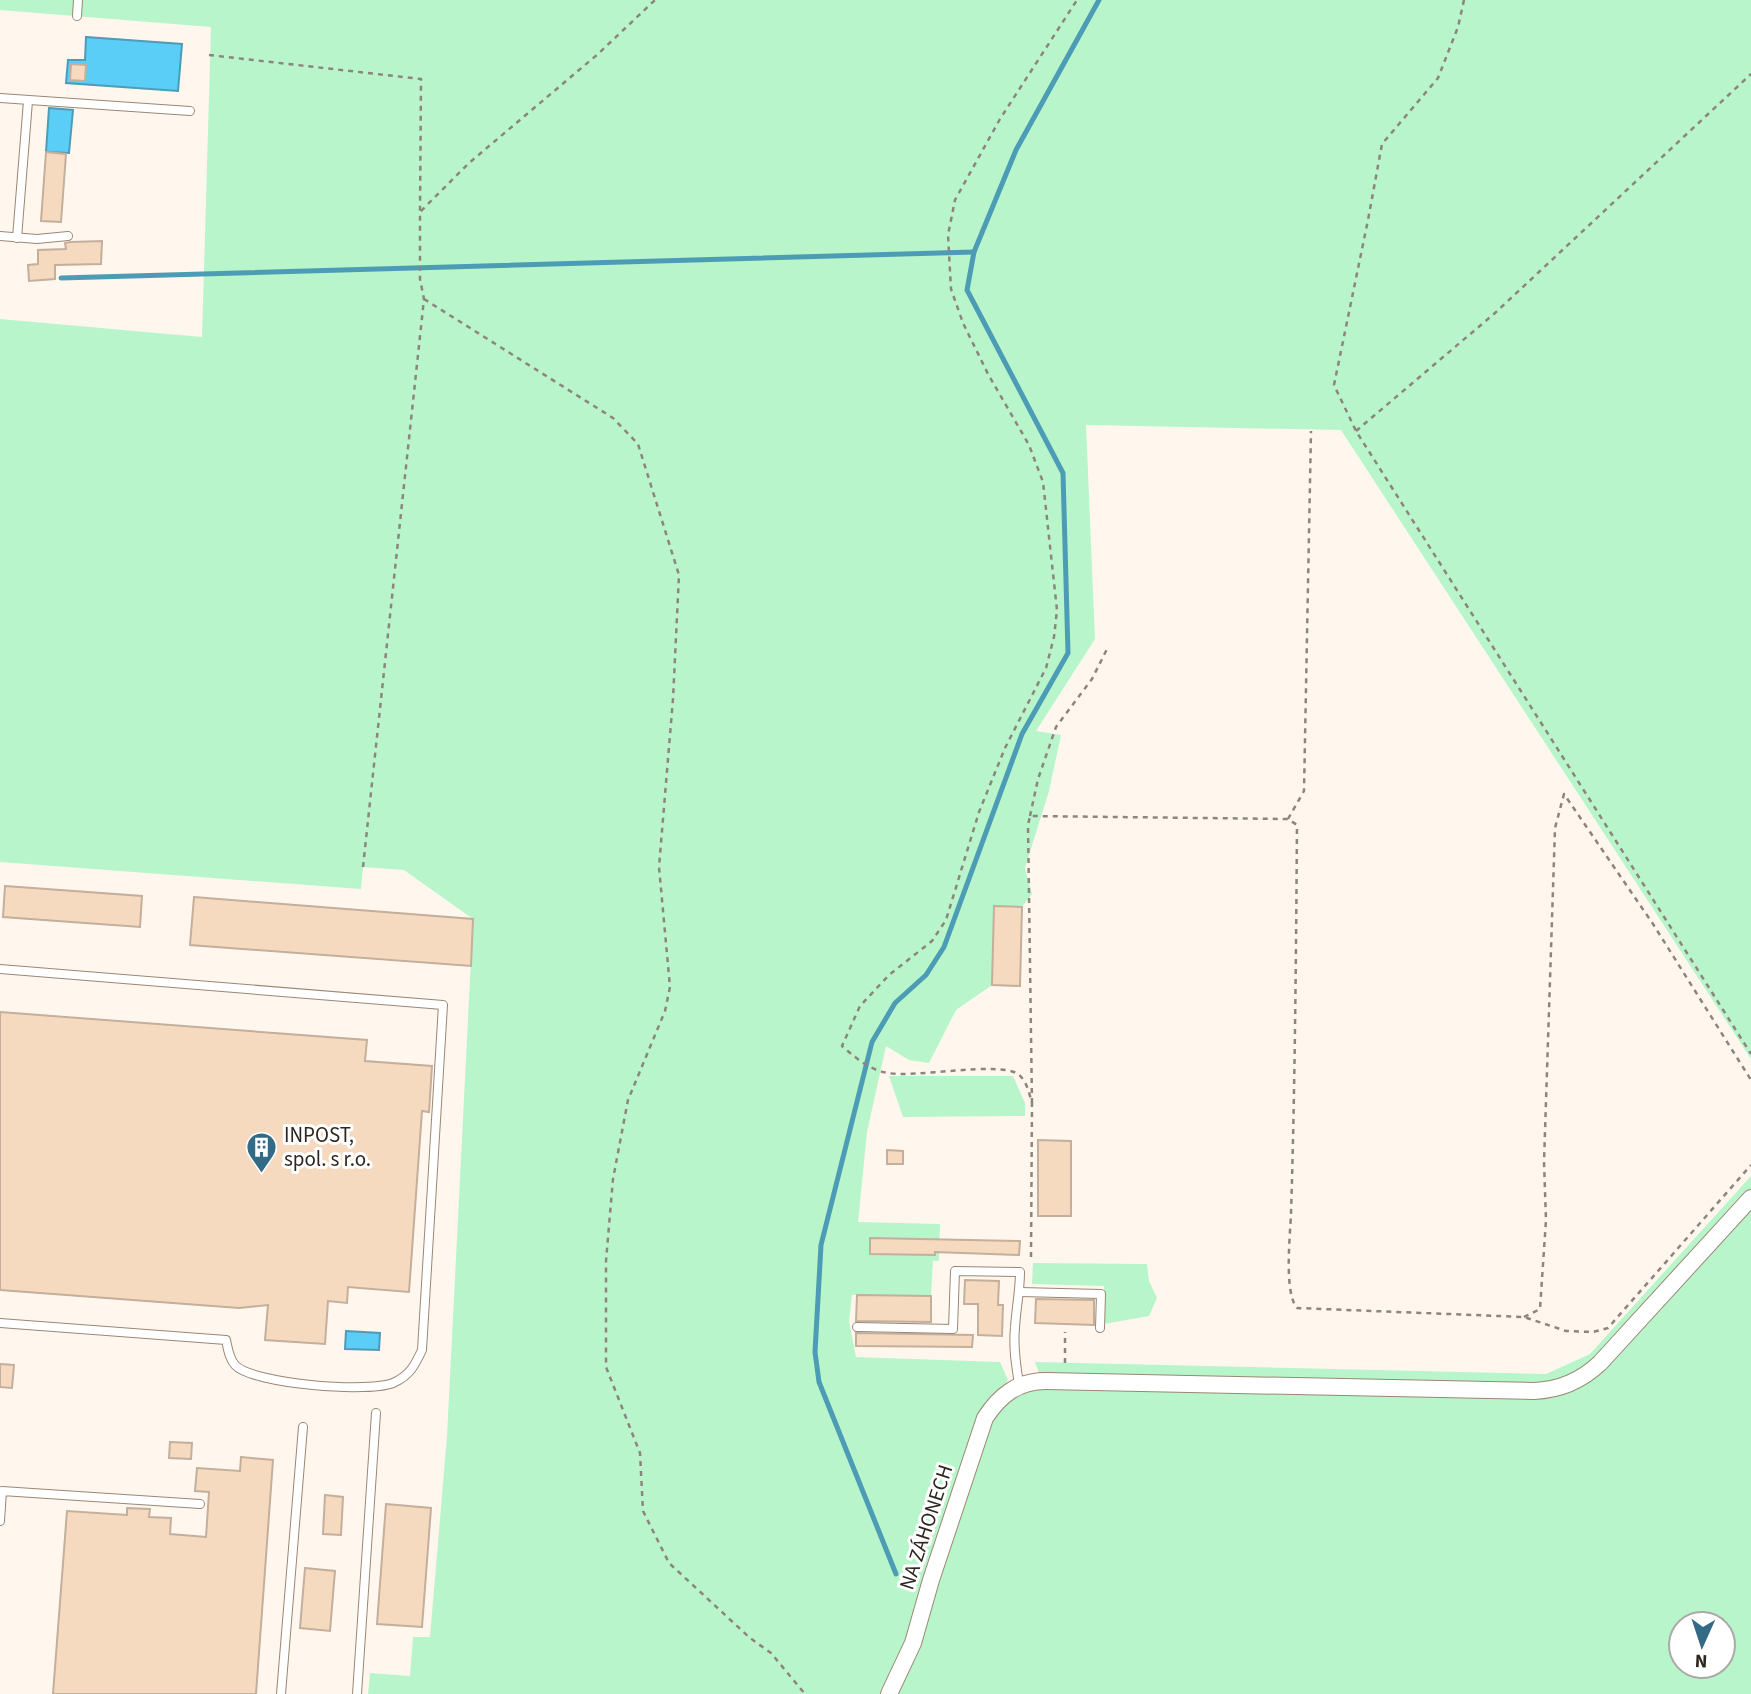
<svg xmlns="http://www.w3.org/2000/svg" width="1751" height="1694" viewBox="0 0 1751 1694" font-family="'Source Sans 3',sans-serif">
<style>
.green{fill:#b8f5cb;fill-rule:evenodd}
.water{fill:#5acef7;stroke:#4d9cb6;stroke-width:2}
.lines{fill:none;stroke-linecap:round;stroke-linejoin:round}
.stream{stroke:#4d9cb6;stroke-width:5}
.building{fill:#f6dabf;stroke:#c3af9b;stroke-width:2}
.lane-casing{stroke:#9a8774;stroke-width:10}
.street-casing{stroke:#9a8774;stroke-width:18}
.path{stroke:#8d857d;stroke-width:2.5;stroke-dasharray:5 5;stroke-linecap:butt}
.lane{stroke:#fff;stroke-width:8}
.street{stroke:#fff;stroke-width:16}
.labels{text-anchor:middle;stroke-width:6;stroke-linejoin:round;paint-order:stroke}
.poi-label{font-size:21px;fill:#2e271f;stroke:#fff;text-anchor:start}
.street-label{font-size:21px;fill:#2e271f;stroke:#fff}
</style>
<rect width="100%" height="100%" fill="#fff6ee"/>
<g class="green">
<path d="M0 0H1751V1059L1341 430 1086 425 1095 639 1036 731 1061 735 1049 791 1025 868 1032 894 1022 907 994 906 992 985 956 1010 929 1063 909 1060 886 1046 867 1132 858 1222 940 1224 939 1261H933L931 1296 852 1295 849 1321 856 1357 1000 1362 1008 1380 978 1416 903 1651 882 1694H368L370 1673 410 1676 413 1637H430L447 1436 473 919 404 870 363 867 361 889 0 862V319L202 337 211 27 0 10Z"/>
<path d="M889 1076H1013L1025 1103V1116L903 1117Z"/>
<path d="M1751 1176V1189L1612 1343 1583 1370 1550 1384 1040 1376 1035 1362 1546 1374 1590 1354Z"/>
<path d="M1751 1207V1694H896L945 1558 988 1428 1005 1405 1023 1391 1046 1386 1571 1390ZM1681 1624H1723V1666H1681Z"/>
<path d="M1033 1263 1147 1264 1149 1281 1157 1298 1149 1316 1104 1324V1286L1032 1284Z"/>
</g>
<g class="water">
<path d="M86 37 182 44 178 91 66 83 68 60H85Z"/>
<path d="M49 108 73 110 69 153 46 152Z"/>
<path d="M346 1331 380 1333 379 1350 345 1349Z"/>
</g>
<g class="lines">
<g class="stream">
<path d="M61 278 974 252"/>
<path d="M896 1574 819 1382 815 1352 821 1245 872 1042 895 1003 926 975 944 947 1022 734 1068 653 1063 473 967 290 974 252 1016 150 1099 0"/>
</g>
</g>
<g class="building">
<path d="M71 64 86 65 85 81 70 80Z"/>
<path d="M46 152 66 154 61 222 41 221Z"/>
<path d="M102 241 101 264 55 265V279L29 281 28 265 38 264V250L66 249 65 243 71 242Z"/>
<path d="M5 886 142 896 140 927 3 917Z"/>
<path d="M194 897 473 919 471 966 190 945Z"/>
<path d="M994 906 1022 907 1020 986 992 985Z"/>
<path d="M0 1012 367 1040 365 1061 432 1066 429 1112 422 1111 409 1292 348 1287 347 1303 328 1301 325 1344 265 1340 268 1305 239 1308 0 1290Z"/>
<path d="M1038 1140 1071 1141V1216H1038Z"/>
<path d="M887 1150 903 1151V1164H887Z"/>
<path d="M870 1238 1020 1241 1019 1255 935 1252V1255L870 1254Z"/>
<path d="M965 1280 999 1281 998 1305H1003L1002 1336 978 1335V1304H964Z"/>
<path d="M857 1295 931 1296V1322L856 1321Z"/>
<path d="M1036 1299 1094 1300V1325L1035 1323Z"/>
<path d="M856 1333 973 1335 972 1347 856 1346Z"/>
<path d="M0 1364 14 1365 12 1388 0 1387Z"/>
<path d="M170 1442 192 1443 191 1459 169 1458Z"/>
<path d="M241 1457 273 1460 256 1694H53L67 1511 127 1515V1508L150 1509 149 1517 171 1518 170 1534 206 1537 209 1492 195 1491 197 1468 240 1471Z"/>
<path d="M325 1495 343 1497 341 1535 323 1534Z"/>
<path d="M386 1504 431 1508 422 1627 377 1624Z"/>
<path d="M305 1568 335 1571 330 1631 300 1628Z"/>
</g>
<g class="lines">
<defs>
<g id="lane">
<path d="M77 16 78 0"/>
<path d="M0 98 190 111"/>
<path d="M0 236 37 239 68 236"/>
<path d="M17 238 28 101"/>
<path d="M0 969 443 1005 422 1350C415 1365 410 1375 395 1382 373 1394 252 1384 235 1365 229 1358 228 1349 226 1340L0 1323"/>
<path d="M1020 1292 1101 1294 1100 1328"/>
<path d="M857 1327 953 1329 955 1271 1020 1272C1020 1291 1016 1309 1015 1328 1013 1347 1016 1366 1019 1384"/>
<path d="M0 1521 2 1491 200 1504"/>
<path d="M281 1694 303 1427"/>
<path d="M357 1694 376 1413"/>
</g>
<path id="street" d="M889 1694 913 1643 931 1580 985 1418C1000 1395 1018 1381 1046 1381L1534 1391C1560 1390 1581 1381 1600 1363L1751 1198"/>
</defs>
<use href="#lane" class="lane-casing"/>
<use href="#street" class="street-casing"/>
<g class="path">
<path d="M1464 0 1458 27 1438 78 1382 144 1368 220 1334 385 1356 431 1751 1054"/>
<path d="M209 55 421 79 420 212"/>
<path d="M424 299 613 418 638 444 679 575 673 699 659 867 670 987 665 1011 628 1100 613 1179 606 1261V1367L640 1453 643 1511 669 1563 750 1638 771 1653 805 1694"/>
<path d="M1356 431 1495 313 1751 74"/>
<path d="M1030 816 1038 779 1056 727 1092 679 1107 649"/>
<path d="M1288 819 1304 791 1311 431"/>
<path d="M363 867 424 299 420 279V212L469 163 598 54 655 0"/>
<path d="M1032 1103 1028 825 1030 816 1288 819 1297 825C1296 955 1295 1085 1291 1214 1290 1236 1284 1293 1297 1308L1524 1317 1566 1331 1593 1332 1608 1328 1751 1165"/>
<path d="M1031 1257 1032 1103C1029 1093 1027 1081 1018 1074 999 1061 916 1078 888 1073 869 1070 856 1058 842 1046L860 1006 889 975 932 941 946 920 979 812 1005 748 1046 668 1054 637 1057 610 1043 482 1029 445 988 374 963 323 951 289 948 235 955 200 1000 119 1077 0"/>
<path d="M1524 1317 1540 1309 1546 1220 1544 1162 1555 828 1564 794 1653 924 1751 1080"/>
<path d="M1065 1363V1332"/>
</g>
<use href="#lane" class="lane"/>
<use href="#street" class="street"/>
</g>
<defs>
<symbol id="building-pin" viewBox="-11 -11 22 30"><path d="M0 17L-7.5 6A9.5 9.5 0 1 1 7.5 6Z" fill="#336a85" stroke="#fff"/><path d="M-4-6H4V6H1V3H-1V6H-4ZM-2.5-4.3h1.7v1.8h-1.7ZM.8-4.3h1.7v1.8H.8ZM-2.5-1h1.7V.8h-1.7ZM.8-1h1.7V.8H.8Z" fill="#fff"/></symbol>
</defs>
<g fill-rule="evenodd">
<use href="#building-pin" x="244" y="1130" width="35" height="47"/>
</g>
<g class="labels">
<g class="poi-label">
<text x="284" y="1142">INPOST,<tspan x="284" dy="24">spol. s r.o.</tspan></text>
</g>
<g class="street-label">
<text transform="translate(926 1527) rotate(-72)" y="7">NA ZÁHONECH</text>
</g>
</g>
<g transform="translate(1702 1645) rotate(183)"><circle r="33" fill="#ffffff" stroke="#aba9a5" stroke-width="2"/>
<path d="M0-5L12 26L0 18L-12 26Z" fill="#336a85"/>
<text y="-10" font-size="19" font-weight="bold" text-anchor="middle" fill="#2e271f">N</text>
</g>
</svg>
